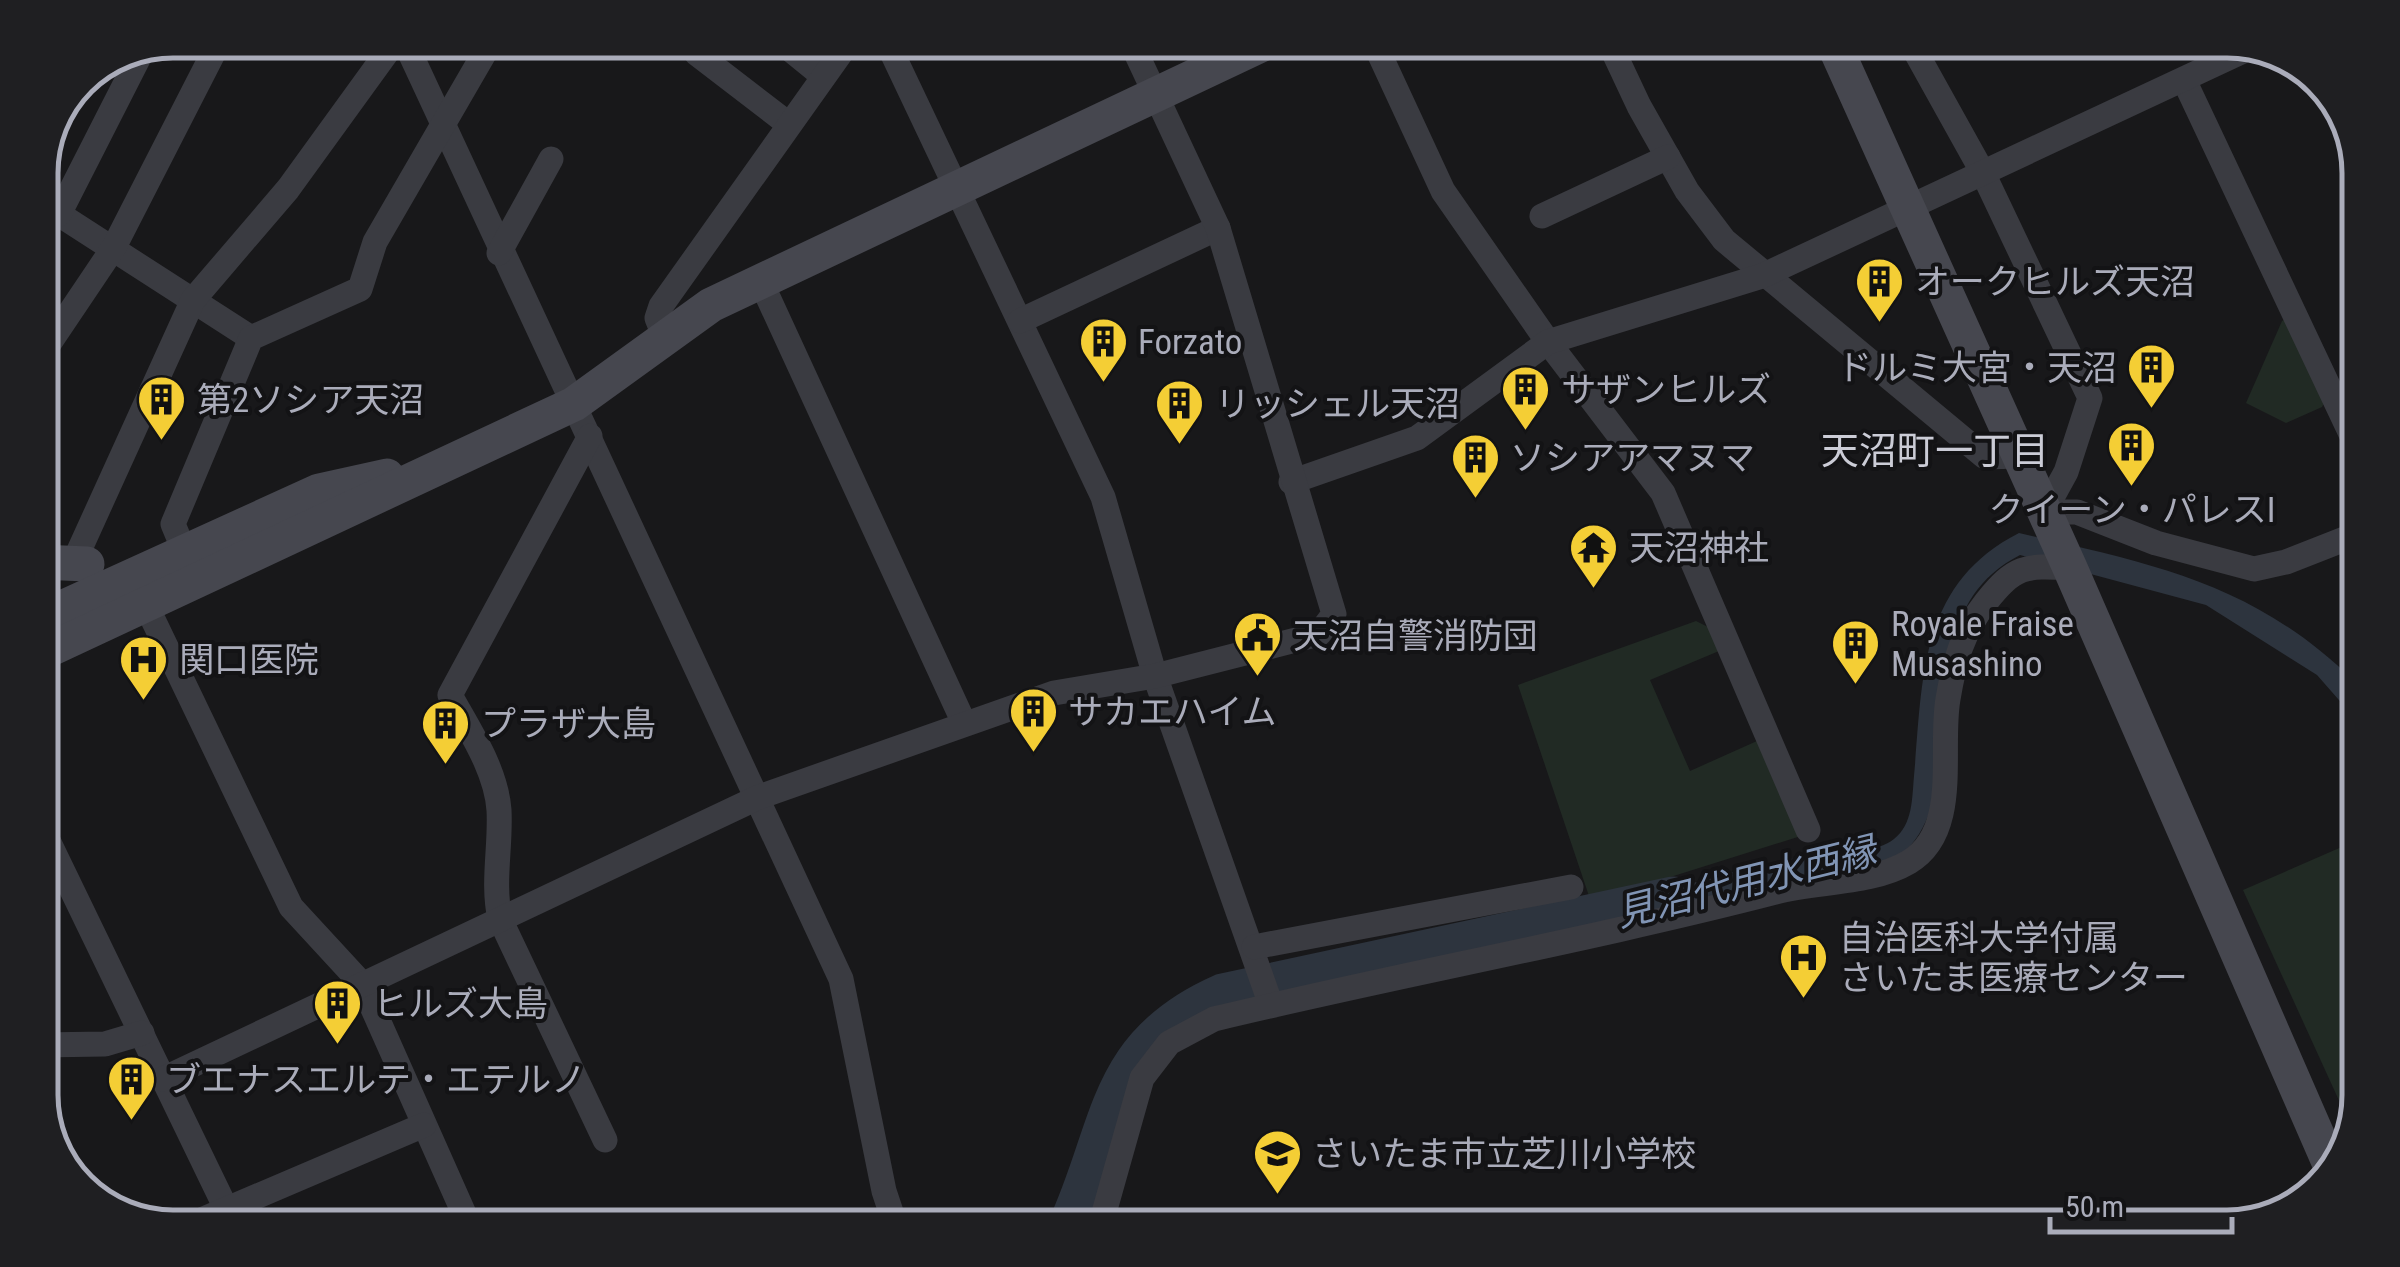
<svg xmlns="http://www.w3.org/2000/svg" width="2400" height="1267" viewBox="0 0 2400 1267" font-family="'Roboto Condensed','Noto Sans JP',sans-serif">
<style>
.green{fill:#212a24}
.water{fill:#2d343e}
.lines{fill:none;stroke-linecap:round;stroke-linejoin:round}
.river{stroke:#2d343e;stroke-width:45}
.street{stroke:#3a3b41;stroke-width:25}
.secondary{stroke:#46474f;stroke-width:35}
.labels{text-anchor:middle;stroke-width:8;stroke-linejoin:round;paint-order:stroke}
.poi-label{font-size:35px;fill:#aaacba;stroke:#131315;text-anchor:start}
.neighbourhood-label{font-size:38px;fill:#cbccd6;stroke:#131315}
.water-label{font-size:38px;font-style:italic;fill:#8195b5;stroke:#131315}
.rim{fill:none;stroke:#aaacba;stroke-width:5}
</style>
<rect width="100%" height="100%" fill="#18181a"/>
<g class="green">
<path d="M2287 318 2325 401 2322 407 2286 423 2246 403 2282 321Z"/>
<path d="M1696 621 1710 628 1719 651 1650 680 1690 771 1757 741 1804 835 1591 902 1518 685Z"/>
<path d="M2360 839V1094L2352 1129 2243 890Z"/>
</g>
<path class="water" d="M2019 533C2151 564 2253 582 2354 681L2360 688V724L2317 675 2206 605 2020 555C1895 619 1985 788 1897 859L1619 925 1615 907C1685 886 1755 861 1828 854 1850 851 1876 853 1894 839 1913 824 1912 798 1914 776 1923 677 1919 584 2019 533Z"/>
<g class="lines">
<path class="river" d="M1070 1227C1116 1127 1107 1047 1223 996L1673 899"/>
<g class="street">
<path d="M404 40 841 979 884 1191 896 1227"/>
<path d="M886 40 1103 497 1155 676 1271 1005"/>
<path d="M1373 40 1443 191 1548 342 1663 493 1808 830"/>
<path d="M1608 40 1639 106 1687 191 1724 240 1985 457 2019 456"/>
<path d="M1909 40 1983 173 2090 398 2066 472 2044 512"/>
<path d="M780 41 823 76"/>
<path d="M696 53 787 123"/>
<path d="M2184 80 2360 453"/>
<path d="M40 202 251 338"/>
<path d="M59 214 141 53"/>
<path d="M1542 216 1668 157"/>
<path d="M499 253 551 159"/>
<path d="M761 282 964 723"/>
<path d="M1020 321 1218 228"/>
<path d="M665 338 657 318 661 306 850 40"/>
<path d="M40 357 114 247 220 40"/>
<path d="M590 436 450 695C469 730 496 769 499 810 501 847 492 882 500 919L605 1140"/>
<path d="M1291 482 1417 438 1548 342 1762 276 2254 46"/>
<path d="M2044 512H2077L2156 543 2254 569 2286 562 2360 533"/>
<path d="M185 553 173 524 251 338 360 289 375 242 492 40"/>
<path d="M73 564 193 300 288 189 396 40"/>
<path d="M146 605 291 907 362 984 470 1227"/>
<path d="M40 824 235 1227"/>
<path d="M1254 947 1571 887"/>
<path d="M40 1045 105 1044 142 1033"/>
<path d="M163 1079 759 797 1054 693 1155 676 1319 634 1334 614 1218 228 1130 40"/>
<path d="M185 1227 424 1125"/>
<path d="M1100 1227 1142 1078 1169 1043 1214 1019C1401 974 1590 940 1776 892 1818 881 1872 884 1909 862 1961 831 1939 749 1948 699 1954 662 1963 631 1986 602 2015 566 2024 565 2070 568"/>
</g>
<g class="secondary">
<path d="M1832 40 2070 568 2332 1169"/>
<path d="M40 562 87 564"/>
<path d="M40 618 319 491 387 476"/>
<path d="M40 654 574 404 711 305 1271 40"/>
</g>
</g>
<defs>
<symbol id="building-pin" viewBox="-11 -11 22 30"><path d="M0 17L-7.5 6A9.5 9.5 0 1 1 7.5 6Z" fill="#f4ce35" stroke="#131315"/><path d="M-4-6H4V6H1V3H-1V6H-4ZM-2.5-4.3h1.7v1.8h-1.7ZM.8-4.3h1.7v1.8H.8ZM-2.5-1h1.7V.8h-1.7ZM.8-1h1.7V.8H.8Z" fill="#111"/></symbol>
<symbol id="temple-pin" viewBox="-11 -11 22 30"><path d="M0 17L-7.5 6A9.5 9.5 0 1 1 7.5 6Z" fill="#f4ce35" stroke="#131315"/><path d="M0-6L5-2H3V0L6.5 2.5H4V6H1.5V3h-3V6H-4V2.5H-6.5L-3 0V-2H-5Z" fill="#111"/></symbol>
<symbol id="civic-pin" viewBox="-11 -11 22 30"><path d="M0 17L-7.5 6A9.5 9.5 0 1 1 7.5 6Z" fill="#f4ce35" stroke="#131315"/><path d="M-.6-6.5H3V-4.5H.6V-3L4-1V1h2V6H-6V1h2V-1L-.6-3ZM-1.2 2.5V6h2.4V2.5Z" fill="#111"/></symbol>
<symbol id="hospital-pin" viewBox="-11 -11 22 30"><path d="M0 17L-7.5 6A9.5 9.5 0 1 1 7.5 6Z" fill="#f4ce35" stroke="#131315"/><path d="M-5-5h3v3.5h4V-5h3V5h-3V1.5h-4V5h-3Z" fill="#111"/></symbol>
<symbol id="school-pin" viewBox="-11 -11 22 30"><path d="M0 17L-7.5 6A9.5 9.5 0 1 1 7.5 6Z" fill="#f4ce35" stroke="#131315"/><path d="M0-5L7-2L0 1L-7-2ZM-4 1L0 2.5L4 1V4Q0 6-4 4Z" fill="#111"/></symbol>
</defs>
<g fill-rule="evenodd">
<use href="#building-pin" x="1852" y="254" width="55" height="75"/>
<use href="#building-pin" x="1076" y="314" width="55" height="75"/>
<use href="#building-pin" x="2124" y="340" width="55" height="75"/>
<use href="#building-pin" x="1498" y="362" width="55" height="75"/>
<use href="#building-pin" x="134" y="372" width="55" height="75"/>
<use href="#building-pin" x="1152" y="376" width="55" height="75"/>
<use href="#building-pin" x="2104" y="418" width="55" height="75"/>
<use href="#building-pin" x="1448" y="430" width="55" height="75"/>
<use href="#temple-pin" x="1566" y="520" width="55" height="75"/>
<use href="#civic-pin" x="1230" y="608" width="55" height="75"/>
<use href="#building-pin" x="1828" y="616" width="55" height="75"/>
<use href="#hospital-pin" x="116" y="632" width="55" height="75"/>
<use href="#building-pin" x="1006" y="684" width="55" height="75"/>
<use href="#building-pin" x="418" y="696" width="55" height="75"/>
<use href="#hospital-pin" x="1776" y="930" width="55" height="75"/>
<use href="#building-pin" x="310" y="976" width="55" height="75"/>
<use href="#building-pin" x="104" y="1052" width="55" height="75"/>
<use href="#school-pin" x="1250" y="1126" width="55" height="75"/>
</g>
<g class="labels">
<g class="poi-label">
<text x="1915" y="294">オークヒルズ天沼</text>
<text x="1138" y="354">Forzato</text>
<text x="2117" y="380" text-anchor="end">ドルミ大宮・天沼</text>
<text x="1561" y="402">サザンヒルズ</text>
<text x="197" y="412">第2ソシア天沼</text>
<text x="1215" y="416">リッシェル天沼</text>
<text x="1510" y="470">ソシアアマヌマ</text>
<text x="2132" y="522" text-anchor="middle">クイーン・パレスI</text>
<text x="1629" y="560">天沼神社</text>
<text x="1891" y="636">Royale Fraise<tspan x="1891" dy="40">Musashino</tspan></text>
<text x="1293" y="648">天沼自警消防団</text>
<text x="179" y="672">関口医院</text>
<text x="1068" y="724">サカエハイム</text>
<text x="481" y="736">プラザ大島</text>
<text x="1839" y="950">自治医科大学付属<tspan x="1839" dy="40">さいたま医療センター</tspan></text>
<text x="373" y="1016">ヒルズ大島</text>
<text x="166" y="1092">ブエナスエルテ・エテルノ</text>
<text x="1312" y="1166">さいたま市立芝川小学校</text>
</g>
<g class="neighbourhood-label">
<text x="1935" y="464">天沼町一丁目</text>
</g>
<g class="water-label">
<text transform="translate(1746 882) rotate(-14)" y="13">見沼代用水西縁</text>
</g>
</g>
<path d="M0 0H2400V1267H0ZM173 58H2227A115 115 0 0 1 2342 173V1095A115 115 0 0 1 2227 1210H173A115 115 0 0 1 58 1095V173A115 115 0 0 1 173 58Z" fill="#1f1f22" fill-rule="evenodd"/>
<path class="rim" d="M173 58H2227A115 115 0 0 1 2342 173V1095A115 115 0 0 1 2227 1210H173A115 115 0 0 1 58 1095V173A115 115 0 0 1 173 58Z"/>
<path d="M2050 1217v15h182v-15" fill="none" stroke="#aaacba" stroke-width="5"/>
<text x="2065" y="1217" font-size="30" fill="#aaacba" stroke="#131315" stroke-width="8" paint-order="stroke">50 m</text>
</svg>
